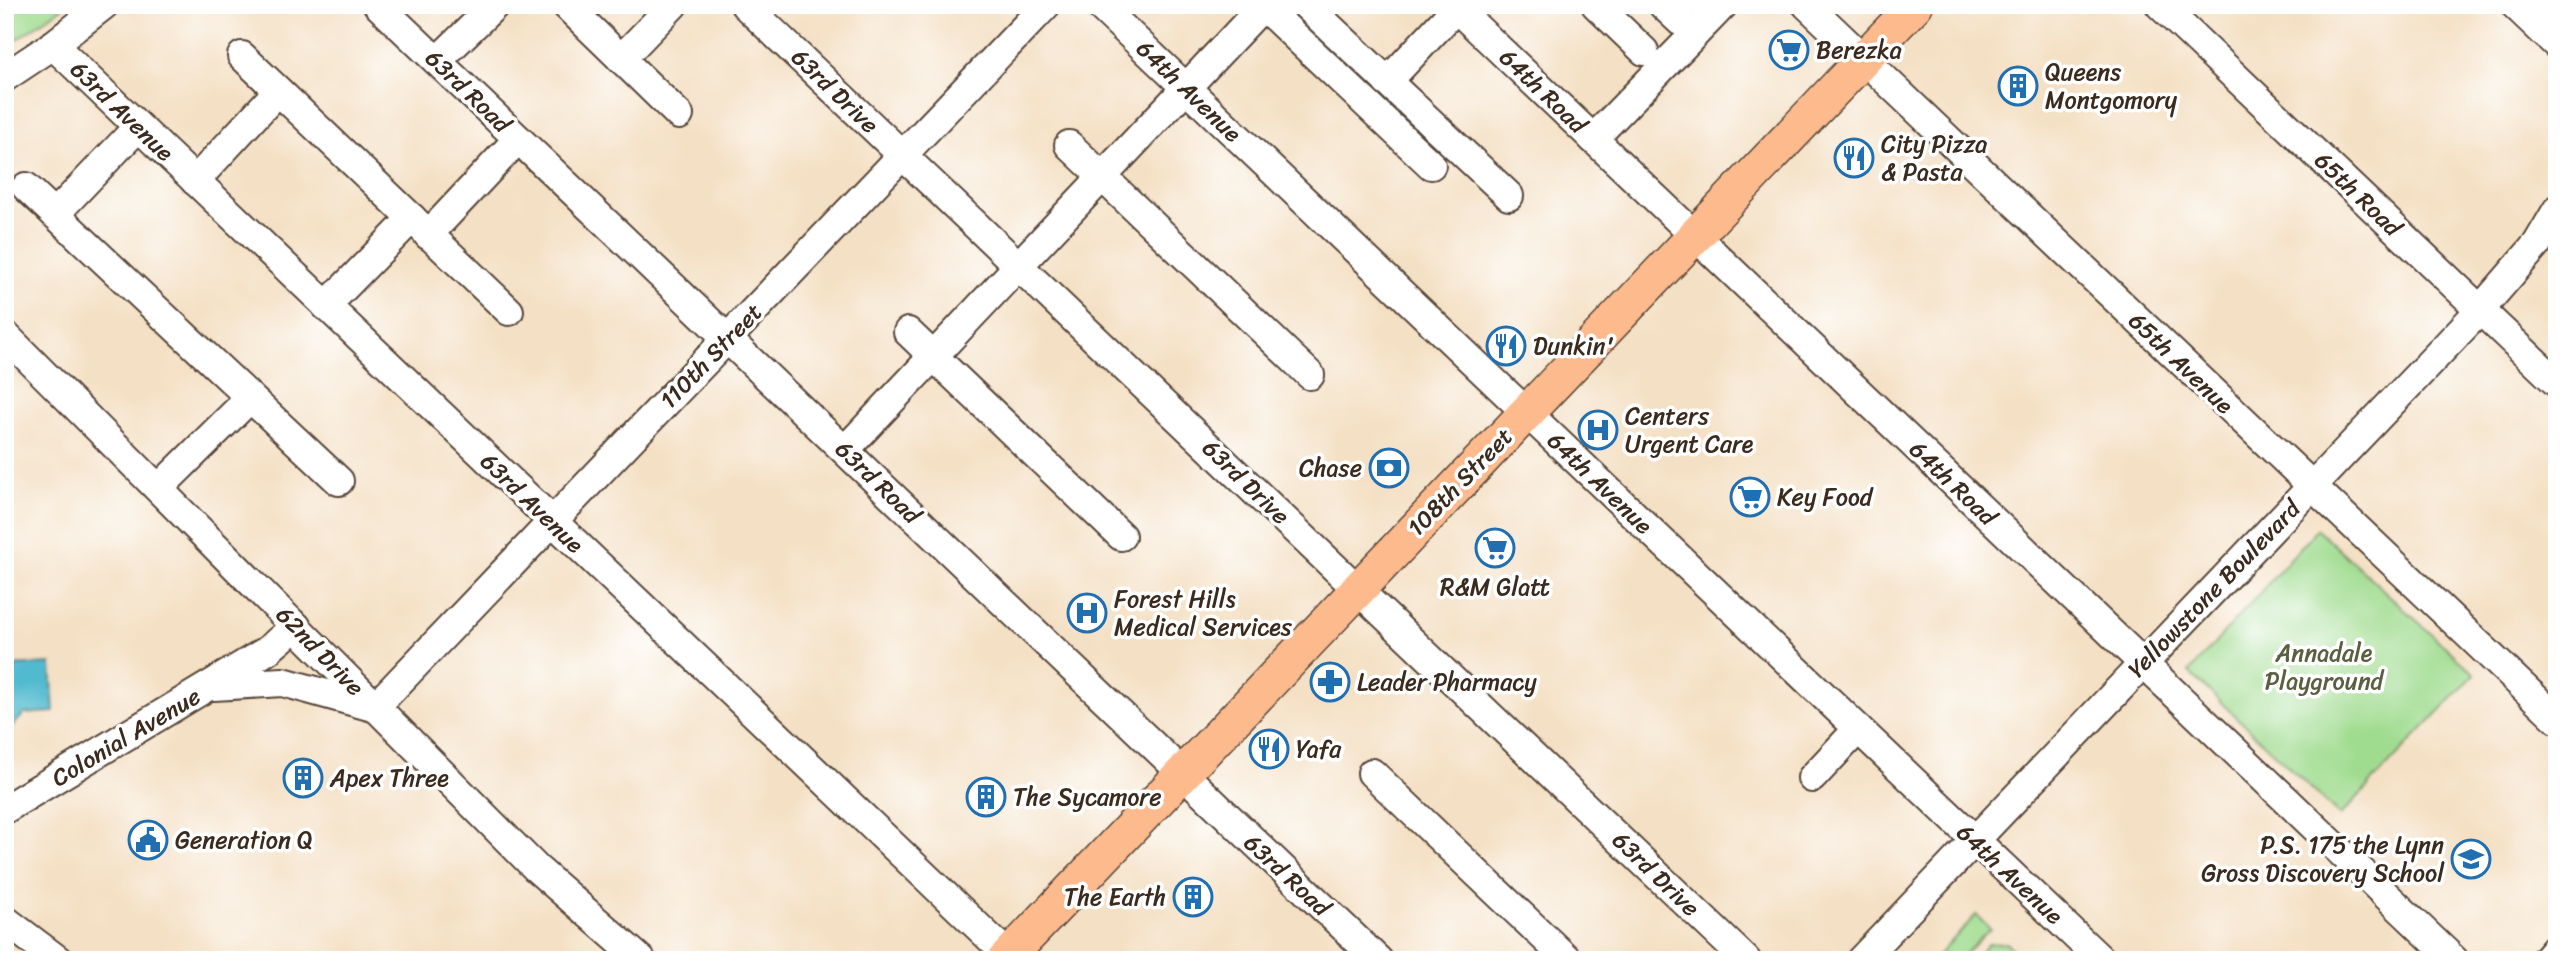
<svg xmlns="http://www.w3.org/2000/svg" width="2562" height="965" viewBox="0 0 2562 965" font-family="Sriracha,sans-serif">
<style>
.green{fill:#a0dc90;stroke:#6e8357;stroke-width:2}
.water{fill:#51bacf;stroke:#467276;stroke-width:2}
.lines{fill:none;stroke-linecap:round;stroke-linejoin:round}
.minor-casing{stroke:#574537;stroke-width:32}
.major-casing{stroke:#574537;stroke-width:38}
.minor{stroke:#fff;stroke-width:28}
.major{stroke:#fcba8d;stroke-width:35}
.labels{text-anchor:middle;stroke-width:7;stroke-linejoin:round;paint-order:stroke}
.poi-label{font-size:24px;fill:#3b2a1e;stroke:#fff;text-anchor:start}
.street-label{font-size:24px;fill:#3b2a1e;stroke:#fff}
.park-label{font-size:24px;fill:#595f40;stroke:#fff}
</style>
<rect width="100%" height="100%" fill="#fff"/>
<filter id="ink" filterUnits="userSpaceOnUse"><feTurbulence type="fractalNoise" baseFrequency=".0143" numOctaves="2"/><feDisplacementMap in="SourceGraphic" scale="14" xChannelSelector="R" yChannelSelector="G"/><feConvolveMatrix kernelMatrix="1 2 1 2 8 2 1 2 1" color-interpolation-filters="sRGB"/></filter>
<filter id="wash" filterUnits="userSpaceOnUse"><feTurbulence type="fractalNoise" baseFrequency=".00686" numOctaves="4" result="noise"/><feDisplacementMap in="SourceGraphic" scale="28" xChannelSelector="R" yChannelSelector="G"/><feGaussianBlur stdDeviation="1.57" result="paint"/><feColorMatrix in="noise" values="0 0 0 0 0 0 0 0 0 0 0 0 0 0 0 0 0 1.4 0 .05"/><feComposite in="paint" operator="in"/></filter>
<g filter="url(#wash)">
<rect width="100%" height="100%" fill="#f4e0c4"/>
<g class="green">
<path d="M5 5H66L5 48Z"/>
<path d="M2317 529 2475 674 2340 816 2189 672Z"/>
<path d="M1976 915 1990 929 1959 960H1934Z"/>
<path d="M2007 943 2022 960H1973L1988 944Z"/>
</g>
<path class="water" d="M51 664 54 712 24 714 5 734V666Z"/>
</g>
<g filter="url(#ink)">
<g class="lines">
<defs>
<g id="minor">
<path d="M378 5 1378 960"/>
<path d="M566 5 679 115"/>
<path d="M745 5 1746 960"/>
<path d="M1099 5 2101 960"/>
<path d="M1262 5 1431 165"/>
<path d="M1306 5 1509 196"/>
<path d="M1453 5 2454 960"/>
<path d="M1596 5 1644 51"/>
<path d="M1663 5 1680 21"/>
<path d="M1807 5 2557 719"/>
<path d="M2160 5 2557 383"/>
<path d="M2515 5 2557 45"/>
<path d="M53 45 1013 960"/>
<path d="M242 56 509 311"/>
<path d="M621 59 673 5"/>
<path d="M437 61 495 5"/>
<path d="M5 77 53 45 104 5"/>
<path d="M1387 82 1459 5"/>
<path d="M1593 139 1723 5"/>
<path d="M1069 145 1310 375"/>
<path d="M195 181 278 91"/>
<path d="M26 187 339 481"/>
<path d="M55 214 138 127"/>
<path d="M428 235 518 139"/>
<path d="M326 306 412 218"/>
<path d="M908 332 1121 536"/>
<path d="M5 335 536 868 641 960"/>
<path d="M845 450 1263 6"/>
<path d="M159 488 250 398"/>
<path d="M214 686 283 682 373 707"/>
<path d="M375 707 1046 5"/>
<path d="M1372 773 1568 960"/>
<path d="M1812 778 1858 729"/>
<path d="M5 809 268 650 296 626"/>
<path d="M5 920 58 960"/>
<path d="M1861 960 2480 310 2537 244 2557 210"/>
<path d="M2545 960 2557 946"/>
</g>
<path id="major" d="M1005 960 1915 5"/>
</defs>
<use href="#minor" class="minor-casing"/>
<use href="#major" class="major-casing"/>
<use href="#minor" class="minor"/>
<use href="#major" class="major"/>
</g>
</g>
<defs>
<symbol id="supermarket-ring" viewBox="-11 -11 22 22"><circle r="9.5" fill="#fff" stroke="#1f6fb2" stroke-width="1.5"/><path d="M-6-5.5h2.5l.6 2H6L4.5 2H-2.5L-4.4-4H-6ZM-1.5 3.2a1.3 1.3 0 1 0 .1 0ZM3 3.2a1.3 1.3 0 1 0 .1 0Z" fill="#1f6fb2"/></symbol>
<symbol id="building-ring" viewBox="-11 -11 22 22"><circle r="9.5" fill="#fff" stroke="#1f6fb2" stroke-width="1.5"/><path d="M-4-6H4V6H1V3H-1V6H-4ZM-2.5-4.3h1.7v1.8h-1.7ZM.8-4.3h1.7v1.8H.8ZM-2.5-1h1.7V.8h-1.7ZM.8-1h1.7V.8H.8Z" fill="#1f6fb2"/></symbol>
<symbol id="restaurant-ring" viewBox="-11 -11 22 22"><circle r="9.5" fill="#fff" stroke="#1f6fb2" stroke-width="1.5"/><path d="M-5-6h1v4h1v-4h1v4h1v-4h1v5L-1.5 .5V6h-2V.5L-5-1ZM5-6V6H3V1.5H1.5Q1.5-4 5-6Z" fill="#1f6fb2"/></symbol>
<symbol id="hospital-ring" viewBox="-11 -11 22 22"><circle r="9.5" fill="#fff" stroke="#1f6fb2" stroke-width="1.5"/><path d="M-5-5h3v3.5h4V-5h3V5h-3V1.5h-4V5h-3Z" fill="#1f6fb2"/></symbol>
<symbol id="bank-ring" viewBox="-11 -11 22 22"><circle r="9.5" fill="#fff" stroke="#1f6fb2" stroke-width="1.5"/><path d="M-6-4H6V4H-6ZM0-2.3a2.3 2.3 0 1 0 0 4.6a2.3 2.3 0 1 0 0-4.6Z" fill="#1f6fb2"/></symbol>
<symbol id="pharmacy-ring" viewBox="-11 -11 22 22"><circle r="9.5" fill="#fff" stroke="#1f6fb2" stroke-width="1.5"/><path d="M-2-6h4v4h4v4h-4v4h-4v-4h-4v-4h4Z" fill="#1f6fb2"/></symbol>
<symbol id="civic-ring" viewBox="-11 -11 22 22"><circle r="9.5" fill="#fff" stroke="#1f6fb2" stroke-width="1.5"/><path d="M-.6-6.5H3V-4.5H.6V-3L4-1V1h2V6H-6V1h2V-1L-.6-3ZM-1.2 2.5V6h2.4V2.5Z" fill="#1f6fb2"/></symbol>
<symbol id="school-ring" viewBox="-11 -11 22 22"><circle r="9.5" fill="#fff" stroke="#1f6fb2" stroke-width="1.5"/><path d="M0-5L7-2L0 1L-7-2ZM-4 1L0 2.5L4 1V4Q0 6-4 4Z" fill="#1f6fb2"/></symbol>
</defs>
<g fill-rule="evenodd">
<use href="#supermarket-ring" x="1767" y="28" width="44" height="44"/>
<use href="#building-ring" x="1996" y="64" width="44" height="44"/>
<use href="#restaurant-ring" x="1832" y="136" width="44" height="44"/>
<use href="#restaurant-ring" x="1484" y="324" width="44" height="44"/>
<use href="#hospital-ring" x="1576" y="408" width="44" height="44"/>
<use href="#bank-ring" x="1367" y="446" width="44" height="44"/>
<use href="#supermarket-ring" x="1728" y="475" width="44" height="44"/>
<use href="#supermarket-ring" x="1473" y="526" width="44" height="44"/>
<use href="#hospital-ring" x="1065" y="591" width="44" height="44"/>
<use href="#pharmacy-ring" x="1308" y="660" width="44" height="44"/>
<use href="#restaurant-ring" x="1247" y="727" width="44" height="44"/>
<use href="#building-ring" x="281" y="756" width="44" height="44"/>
<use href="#building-ring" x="964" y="775" width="44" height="44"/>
<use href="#civic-ring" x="126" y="818" width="44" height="44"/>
<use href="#school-ring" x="2449" y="837" width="44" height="44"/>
<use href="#building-ring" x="1171" y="875" width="44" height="44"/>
</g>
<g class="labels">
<g class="poi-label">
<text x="1816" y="58">Berezka</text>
<text x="2045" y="80">Queens<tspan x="2045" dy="28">Montgomory</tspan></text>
<text x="1881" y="152">City Pizza<tspan x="1881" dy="28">&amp; Pasta</tspan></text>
<text x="1533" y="354">Dunkin'</text>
<text x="1625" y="424">Centers<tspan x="1625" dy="28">Urgent Care</tspan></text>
<text x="1362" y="476" text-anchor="end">Chase</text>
<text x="1777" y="505">Key Food</text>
<text x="1495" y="595" text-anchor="middle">R&amp;M Glatt</text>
<text x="1114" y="607">Forest Hills<tspan x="1114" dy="28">Medical Services</tspan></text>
<text x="1357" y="690">Leader Pharmacy</text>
<text x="1296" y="757">Yafa</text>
<text x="330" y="786">Apex Three</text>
<text x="1013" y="805">The Sycamore</text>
<text x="175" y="848">Generation Q</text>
<text x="2444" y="853" text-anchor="end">P.S. 175 the Lynn<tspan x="2444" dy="28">Gross Discovery School</tspan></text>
<text x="1166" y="905" text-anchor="end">The Earth</text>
</g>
<g class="street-label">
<text transform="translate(468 91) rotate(44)" y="8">63rd Road</text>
<text transform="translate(835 91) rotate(44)" y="8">63rd Drive</text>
<text transform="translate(1189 91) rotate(44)" y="8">64th Avenue</text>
<text transform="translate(1543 91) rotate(44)" y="8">64th Road</text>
<text transform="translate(122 111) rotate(44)" y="8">63rd Avenue</text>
<text transform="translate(2358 194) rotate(44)" y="8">65th Road</text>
<text transform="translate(711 356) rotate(-46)" y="8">110th Street</text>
<text transform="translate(2181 363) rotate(44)" y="8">65th Avenue</text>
<text transform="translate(878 482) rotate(44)" y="8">63rd Road</text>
<text transform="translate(1246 482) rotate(44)" y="8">63rd Drive</text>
<text transform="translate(1460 482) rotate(-46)" y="8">108th Street</text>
<text transform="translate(1600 483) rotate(44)" y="8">64th Avenue</text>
<text transform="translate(1953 483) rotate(44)" y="8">64th Road</text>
<text transform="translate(532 503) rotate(44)" y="8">63rd Avenue</text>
<text transform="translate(2214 589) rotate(-46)" y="8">Yellowstone Boulevard</text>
<text transform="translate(320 651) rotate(46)" y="8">62nd Drive</text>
<text transform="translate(126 737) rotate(-31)" y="8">Colonial Avenue</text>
<text transform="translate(1656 874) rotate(44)" y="8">63rd Drive</text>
<text transform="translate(2010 874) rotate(43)" y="8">64th Avenue</text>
<text transform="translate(1287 875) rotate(43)" y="8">63rd Road</text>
</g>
<g class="park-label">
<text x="2324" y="661">Annadale<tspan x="2324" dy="28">Playground</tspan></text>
</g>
</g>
<rect width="2562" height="965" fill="none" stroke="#fff" stroke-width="28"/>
</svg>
